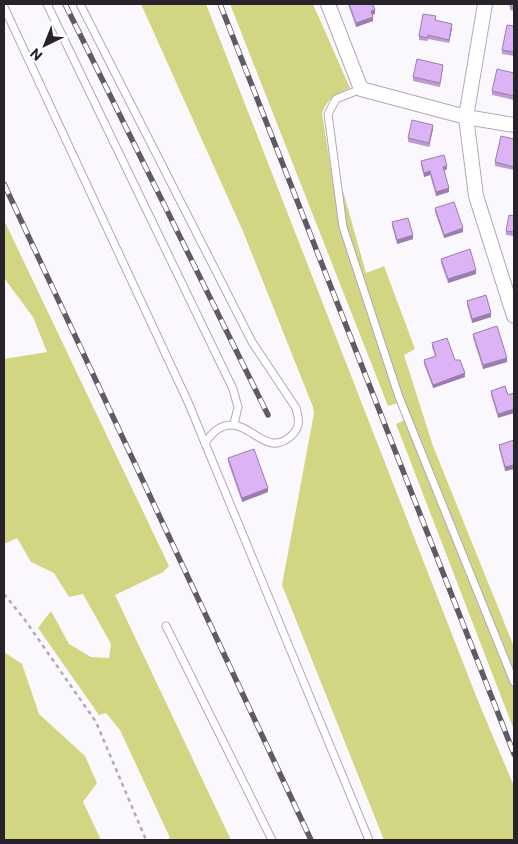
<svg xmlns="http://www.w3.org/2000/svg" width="518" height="844" viewBox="0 0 518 844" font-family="Commissioner,sans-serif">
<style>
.green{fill:#d2d682}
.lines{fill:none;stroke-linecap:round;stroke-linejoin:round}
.lane-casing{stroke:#b4a5bd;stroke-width:9}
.street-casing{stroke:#b4a5bd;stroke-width:16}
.path{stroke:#b0acb2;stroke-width:2.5;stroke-dasharray:4 4;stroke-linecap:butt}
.lane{stroke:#fff;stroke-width:7}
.street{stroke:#fff;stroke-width:14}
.rail-casing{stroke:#605b63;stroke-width:5.5}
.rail{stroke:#fff;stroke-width:4;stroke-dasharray:11;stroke-linecap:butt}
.wall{fill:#bd9bd3}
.shaded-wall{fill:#9a7eac}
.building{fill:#dcb4f5;stroke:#9a7eac}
</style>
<rect width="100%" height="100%" fill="#fbf8fd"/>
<g class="green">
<path d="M141 4H206L478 701 514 786V840H384L282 585 314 413 313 407 242 229Z"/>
<path d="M230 4H313L350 88C335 95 329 97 322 113L333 183 343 191 366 273 384 266 415 349 404 355 433 446 514 647V730L396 424 405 420 398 403 388 406Z"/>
<path d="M4 220 169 566 163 572 115 595 231 840H166L170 838 120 730 106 713 99 715 38 628 51 611 69 644 91 657 109 658 111 644 83 594 69 597 54 573 31 562 17 538 4 544V359L47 352 33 317 4 278Z"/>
<path d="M4 652 22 664 39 714 85 756 97 783 83 802 101 840H4Z"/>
</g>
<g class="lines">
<defs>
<g id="lane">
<path d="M47 4 233 389 238 407 234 424"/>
<path d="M80 4 252 342 296 408C299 419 301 427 291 436 268 457 252 425 232 425 219 425 212 433 205 443"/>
<path d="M4 7 188 402 369 840"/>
<path d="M361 89 336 99 328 114 343 227 399 397 514 682"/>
<path d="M166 626 272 840"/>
</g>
<g id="street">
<path d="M328 4 361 89 466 117 514 125"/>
<path d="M485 4 466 117 476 196 514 316"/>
</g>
</defs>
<use href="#lane" class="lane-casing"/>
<use href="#street" class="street-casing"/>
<path class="path" d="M4 594 25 620 96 722 146 840"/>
<use href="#lane" class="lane"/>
<use href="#street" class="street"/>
<defs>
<g id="rail">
<path d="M65 4 268 415"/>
<path d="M220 4 514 754"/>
<path d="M4 184 311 840"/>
</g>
</defs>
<use href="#rail" class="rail-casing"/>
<use href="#rail" class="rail"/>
</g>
<g class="wall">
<path d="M348 4H373L375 14 372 15 373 21 356 27Z"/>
<path d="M510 4H514V11L510 10Z"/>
<path d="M436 20 452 28 449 43 428 39V41L419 40V36Z"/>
<path d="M514 26V56L502 54V50Z"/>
<path d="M443 68 440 87 413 81V77Z"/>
<path d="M514 73V100L492 95V91Z"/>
<path d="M433 129 429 147 408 142V138Z"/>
<path d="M514 139V170L495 166V162Z"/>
<path d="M421 161 447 169 444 171 449 192 436 196 430 175 424 177 421 165Z"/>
<path d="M435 208 463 232 444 238 435 212Z"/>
<path d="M514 216V236L506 235V231Z"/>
<path d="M392 222 413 239 397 244 392 226Z"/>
<path d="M441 259 476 274 448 283 441 263Z"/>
<path d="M467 301 491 317 472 323 467 305Z"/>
<path d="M473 334 507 362 483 369 473 338Z"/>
<path d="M432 343 455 360 465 377 433 388 424 364V360L435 356 432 347Z"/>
<path d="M505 386 498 418 491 395V391Z"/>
<path d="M514 440V469L505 471 499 448V445Z"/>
<path d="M228 458 268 492 242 502 228 462Z"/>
</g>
<g class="shaded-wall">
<path d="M375 10V14L371 15V11Z"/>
<path d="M373 17V21L356 27V23Z"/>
<path d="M452 24V28L449 43V40Z"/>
<path d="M433 125V129L429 147V143Z"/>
<path d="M447 166V169L443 171V167Z"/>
<path d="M430 171V175L424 177V173Z"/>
<path d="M449 188V192L436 196V192Z"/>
<path d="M463 228V232L444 238V235Z"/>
<path d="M413 235V239L397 244V240Z"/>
<path d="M476 270V274L448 283V279Z"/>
<path d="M491 313V317L472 323V319Z"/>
<path d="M507 358V362L483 369V365Z"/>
<path d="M465 373V377L433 388V385Z"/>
<path d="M514 409V413L498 418V414Z"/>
<path d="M514 465V469L505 471V467Z"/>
<path d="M268 488V492L242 502V498Z"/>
</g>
<g class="building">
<path d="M349 4H373L375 10 371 11 373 17 356 23Z"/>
<path d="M510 4H514V7L510 6Z"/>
<path d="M423 14 436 16 435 20 452 24 449 40 428 35V38L419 36Z"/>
<path d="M507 25 514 26V52L502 50Z"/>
<path d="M417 59 443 65 440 83 413 77Z"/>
<path d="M497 69 514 73V96L492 91Z"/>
<path d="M412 120 433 125 429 143 408 138Z"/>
<path d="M501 136 514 139V167L495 162Z"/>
<path d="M444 155 447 166 443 167 449 188 436 192 430 171 424 173 421 161Z"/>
<path d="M454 202 463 228 444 235 435 208Z"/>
<path d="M509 215 514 216V232L506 231Z"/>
<path d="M408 218 413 235 397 240 392 222Z"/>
<path d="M470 249 476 270 448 279 441 259Z"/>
<path d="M486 295 491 313 472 319 467 301Z"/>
<path d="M497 326 507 358 483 365 473 334Z"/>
<path d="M447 338 455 360H460L465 373 433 385 424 360 436 356 432 343Z"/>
<path d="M505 386 508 395 514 393V409L498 414 491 391Z"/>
<path d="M514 440V465L505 467 499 445Z"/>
<path d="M254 449 268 488 242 498 228 458Z"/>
</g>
<rect width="518" height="844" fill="none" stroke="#28222b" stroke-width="10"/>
<g transform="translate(45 45) rotate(223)" stroke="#ffffff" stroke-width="4" paint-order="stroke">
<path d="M0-4L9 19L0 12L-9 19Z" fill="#28222b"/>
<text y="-8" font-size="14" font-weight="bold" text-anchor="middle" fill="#28222b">N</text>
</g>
</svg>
